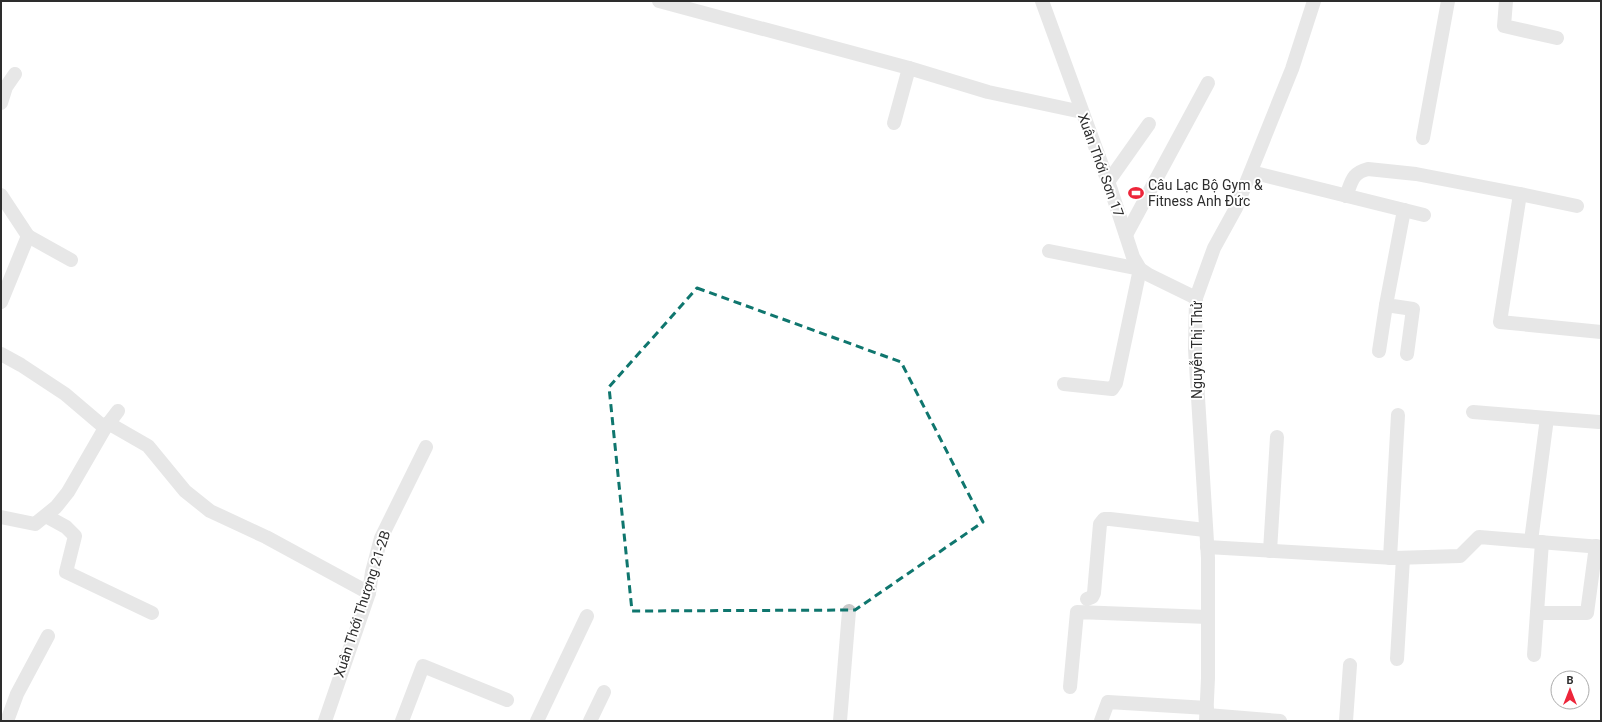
<svg xmlns="http://www.w3.org/2000/svg" width="1602" height="722" viewBox="0 0 1602 722" font-family="Roboto,sans-serif">
<style>
.lines{fill:none;stroke-linecap:round;stroke-linejoin:round}
.minor{stroke:#cacaca;stroke-width:14}
.marked{fill:none;stroke:#0f766e;stroke-width:3;stroke-dasharray:8 5;stroke-linejoin:round}
.labels{text-anchor:middle;stroke-width:4;stroke-linejoin:round;paint-order:stroke}
.street-label{font-size:14px;fill:#2d2d2d;stroke:#fff}
.poi-label{font-size:14px;fill:#2d2d2d;stroke:#fff;text-anchor:start}
</style>
<rect width="100%" height="100%" fill="#fff"/>
<g class="lines">
<g class="minor">
<path d="M659 1 909 68 988 92 1082 112"/>
<path d="M1042 1 1111 190 1133 257 1140 269 1149 275 1196 298"/>
<path d="M1506 1 1504 26 1557 38"/>
<path d="M1 103 6 87 15 74"/>
<path d="M894 123 909 68"/>
<path d="M1423 138 1448 1"/>
<path d="M1251 172 1424 215"/>
<path d="M1108 182 1149 124"/>
<path d="M1520 194 1577 206"/>
<path d="M1 195 28 236 1 302"/>
<path d="M1346 196C1352 181 1352 173 1368 169L1416 174 1520 194 1500 322 1601 332"/>
<path d="M1404 210 1386 305 1413 309 1407 354"/>
<path d="M1126 235 1208 83"/>
<path d="M28 236 71 260"/>
<path d="M1049 251 1140 269 1116 383 1112 389 1064 384"/>
<path d="M1379 351 1386 305"/>
<path d="M1 354 21 365 65 394 105 428"/>
<path d="M1473 412 1547 418 1531 541"/>
<path d="M1547 418 1599 422"/>
<path d="M108 423 148 446 185 491 210 511 266 537 369 593"/>
<path d="M46 516 66 527 75 536 66 572 152 613"/>
<path d="M1 517 35 524 56 507 68 492 105 428 118 411"/>
<path d="M1207 547 1394 558 1460 556 1479 537 1601 547"/>
<path d="M1270 551 1277 437"/>
<path d="M1390 558 1398 415"/>
<path d="M1087 599 1092 597 1094 593 1100 524 1104 519H1110L1205 530"/>
<path d="M1537 613H1587L1596 546"/>
<path d="M1534 655 1542 542"/>
<path d="M1397 659 1403 558"/>
<path d="M1070 687 1077 612 1208 617"/>
<path d="M1207 715 1280 721"/>
<path d="M7 721 17 694 48 636"/>
<path d="M325 721 369 593 372 572 381 538 426 447"/>
<path d="M402 721 423 666 507 700"/>
<path d="M537 721 587 616"/>
<path d="M590 721 604 692"/>
<path d="M840 721 849 611"/>
<path d="M1101 721 1108 702 1207 708"/>
<path d="M1206 721 1208 678V558L1195 349 1196 298 1214 248 1236 208 1292 69 1314 1"/>
<path d="M1346 721 1350 665"/>
</g>
</g>
<path d="M0 0H1602V722H0ZM697 288 901 362 983 522 855 610 632 611 609 387Z" fill="#fff" fill-opacity=".55" fill-rule="evenodd"/>
<path class="marked" d="M697 288 901 362 983 522 855 610 632 611 609 387Z"/>
<defs>
<symbol id="stadium-bare" viewBox="-9 -9 18 18"><path d="M0-5a6.5 5 0 1 0 0 10a6.5 5 0 1 0 0-10ZM-3.5-1.8h7v3.6h-7Z" fill="#ed253a" stroke="#fff" stroke-width="2.5" paint-order="stroke"/></symbol>
</defs>
<g fill-rule="evenodd">
<use href="#stadium-bare" x="1125" y="182" width="22" height="22"/>
</g>
<g class="labels">
<g class="street-label">
<text transform="translate(1101 165) rotate(70)" y="5">Xuân Thới Sơn 17</text>
<text transform="translate(1197 350) rotate(-90)" y="5">Nguyễn Thị Thử</text>
<text transform="translate(362 604) rotate(-72)" y="5">Xuân Thới Thượng 21-2B</text>
</g>
<g class="poi-label">
<text x="1148" y="190">Câu Lạc Bộ Gym &amp;<tspan x="1148" dy="16">Fitness Anh Đức</tspan></text>
</g>
</g>
<rect width="1602" height="722" fill="none" stroke="#2d2d2d" stroke-width="4"/>
<g transform="translate(1570 690)"><circle r="19" fill="#ffffff" stroke="#ababab"/>
<path d="M0-3L7 15L0 10L-7 15Z" fill="#ed253a"/>
<text y="-6" font-size="11" font-weight="bold" text-anchor="middle" fill="#2d2d2d">B</text>
</g>
</svg>
